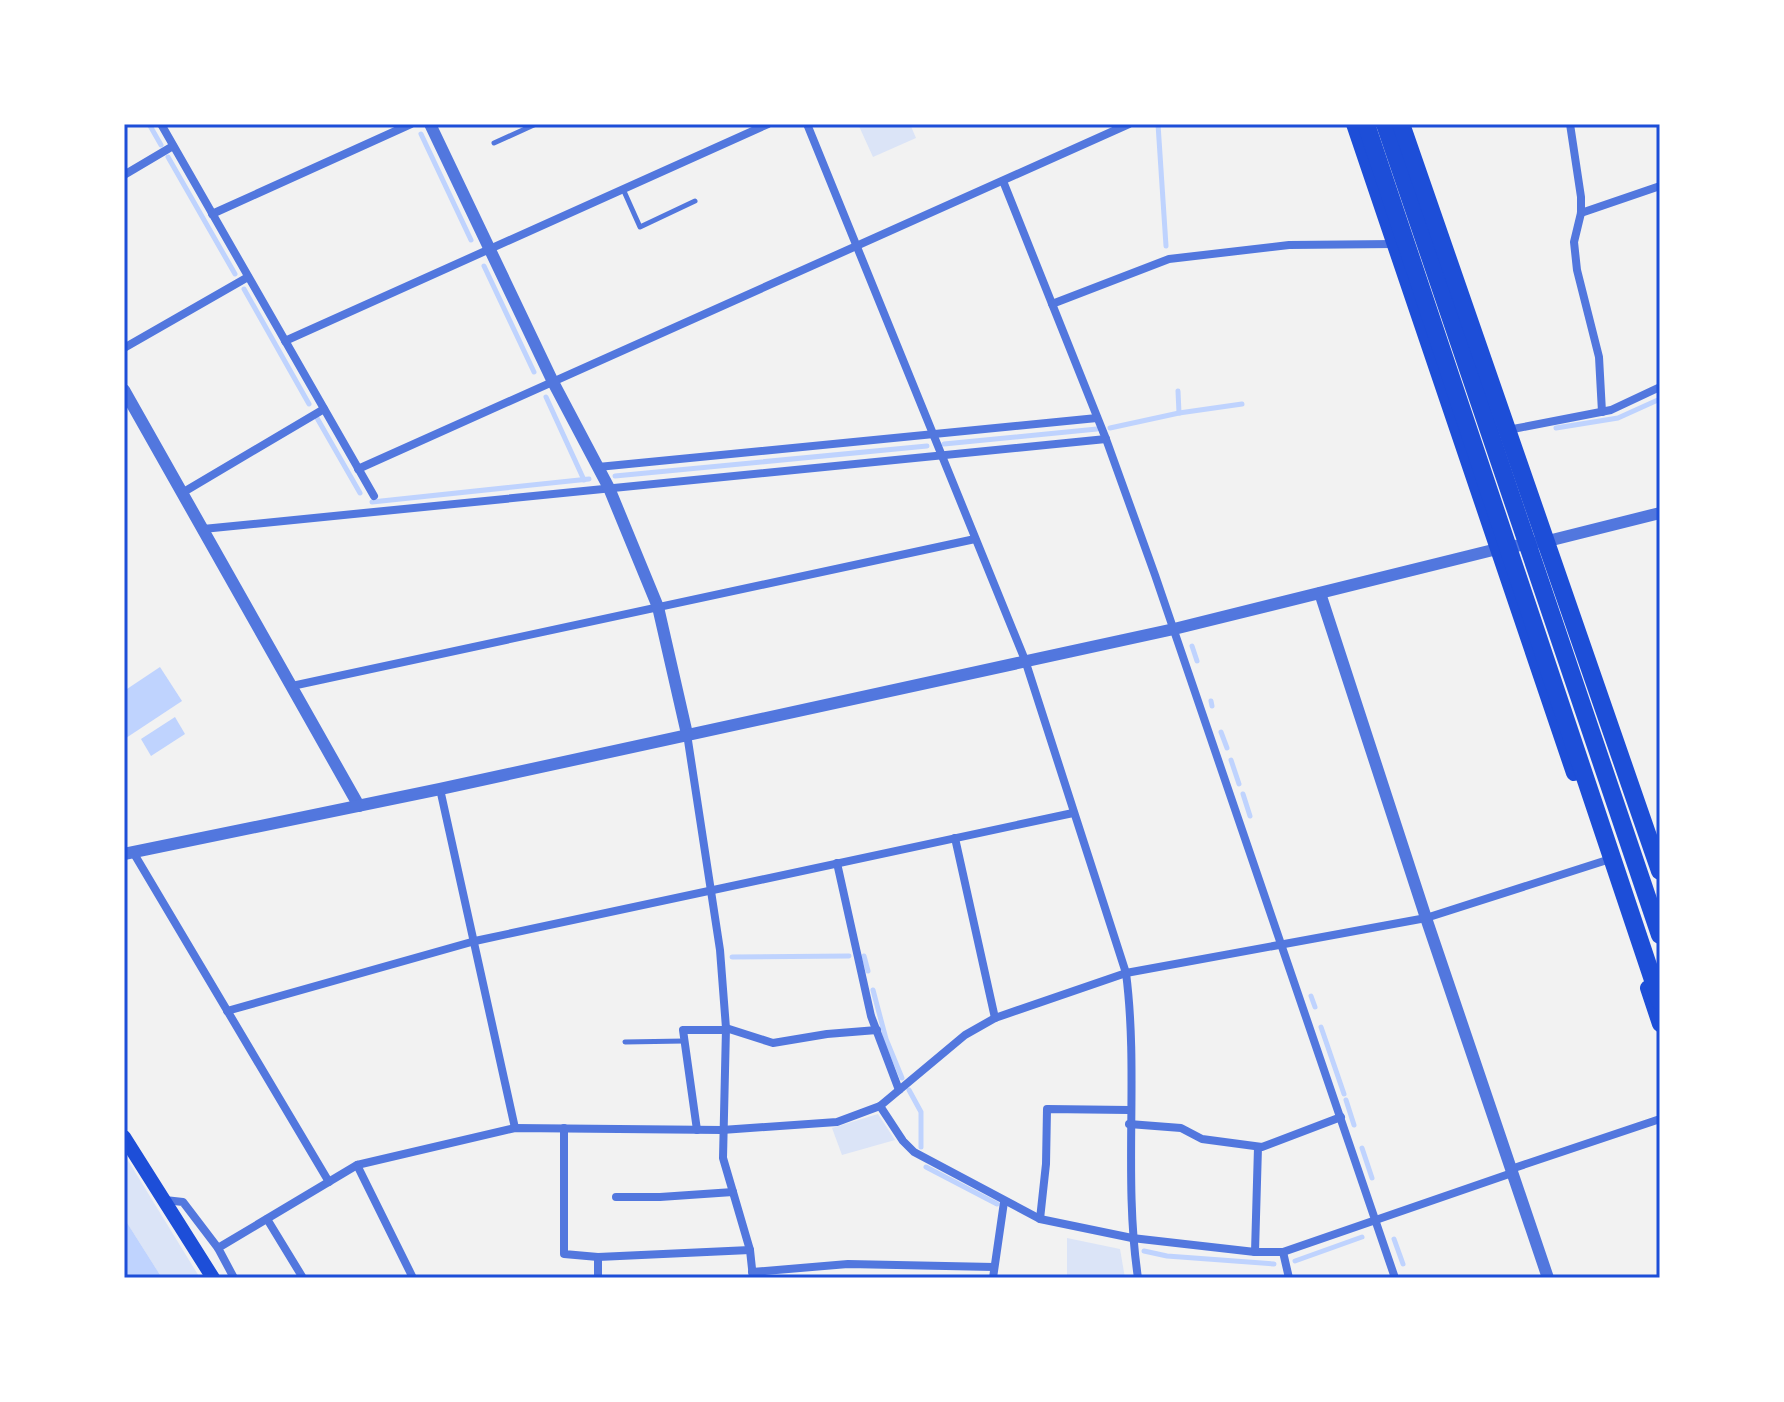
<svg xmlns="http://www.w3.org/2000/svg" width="1784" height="1402" viewBox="0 0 1784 1402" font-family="'Sofia Sans Condensed',sans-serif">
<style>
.green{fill:#dbe4f7}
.water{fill:#bfd3fe}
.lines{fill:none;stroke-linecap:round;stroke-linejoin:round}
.stream{stroke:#bfd3fe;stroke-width:5}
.service{stroke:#5277de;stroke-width:5}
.minor{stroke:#5277de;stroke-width:8}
.tertiary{stroke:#5277de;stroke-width:12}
.secondary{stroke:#1d4ed8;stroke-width:14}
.trunk{stroke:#1d4ed8;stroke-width:16}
.motorway{stroke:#1d4ed8;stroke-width:18}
.neatline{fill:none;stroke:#1d4ed8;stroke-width:3}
</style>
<rect width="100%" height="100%" fill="#f2f2f2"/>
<g class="green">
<path d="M858 124H910L916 138 873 157Z"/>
<path d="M878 1114 895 1140 842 1155 832 1128Z"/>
<path d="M124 1154 200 1278H162L124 1218Z"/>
<path d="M1067 1238 1120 1249 1125 1278H1067Z"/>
</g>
<g class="water">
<path d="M160 667 182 701 126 738 124 691Z"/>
<path d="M175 717 185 734 151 756 141 739Z"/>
<path d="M124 1218 162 1278H124Z"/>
</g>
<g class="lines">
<g class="stream">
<path d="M149 124 161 145"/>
<path d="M1158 124 1166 246"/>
<path d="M421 134 471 240"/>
<path d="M168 157 235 274"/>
<path d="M484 266 534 372"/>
<path d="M244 289 309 404"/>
<path d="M1178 391 1179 413"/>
<path d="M546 397 584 480"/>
<path d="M317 418 360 493"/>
<path d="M1110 428 1179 413 1242 404"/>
<path d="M1556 428 1618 418 1660 399"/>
<path d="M944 444 1097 429"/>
<path d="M615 476 927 446"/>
<path d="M372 502 589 479"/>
<path d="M1192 646 1197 661"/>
<path d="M1211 701 1212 706"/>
<path d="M1221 732 1227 748"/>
<path d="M1231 760 1239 784"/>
<path d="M1243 794 1250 816"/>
<path d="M864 956 868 971"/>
<path d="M732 957 849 956"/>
<path d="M873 990 886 1039 902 1078"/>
<path d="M1311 996 1315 1007"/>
<path d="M1321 1027 1344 1094"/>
<path d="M909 1090 921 1112V1147"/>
<path d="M1346 1100 1354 1125"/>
<path d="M1362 1148 1372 1178"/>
<path d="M926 1167 997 1204"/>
<path d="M1394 1239 1403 1264"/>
<path d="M1144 1251 1167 1256 1274 1264"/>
<path d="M1295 1261 1362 1237"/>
</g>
<g class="service">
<path d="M494 143 536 124"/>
<path d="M623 189 640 227 695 201"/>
<path d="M625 1042 684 1041"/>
</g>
<g class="minor">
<path d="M161 124 374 496"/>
<path d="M807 124 1025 660 1126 973C1139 1074 1123 1177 1138 1278"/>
<path d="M1570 124 1581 197V213L1574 242 1577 270 1599 357 1602 412"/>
<path d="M124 175 173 146"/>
<path d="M1003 181 1106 439 1155 575 1395 1278"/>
<path d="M1581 213 1660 186"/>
<path d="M212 214 411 124"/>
<path d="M1052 304 1169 259 1289 245 1394 244"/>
<path d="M285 341 768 124"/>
<path d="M124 348 248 277"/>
<path d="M1513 429 1611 410 1660 387"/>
<path d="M598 467 1097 418"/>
<path d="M358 469 1129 124"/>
<path d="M182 493 324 409"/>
<path d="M203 529 1106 439"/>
<path d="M292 686 975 539"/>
<path d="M687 734 720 950 726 1028 723 1158 750 1250 753 1278"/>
<path d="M440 789 515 1128"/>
<path d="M955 838 995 1018"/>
<path d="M133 852 329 1182"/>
<path d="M837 863 871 1016 899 1090"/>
<path d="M227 1011 475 941 1073 813"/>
<path d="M726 1028 773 1043 827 1034 877 1030"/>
<path d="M880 1106 903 1141 914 1152 1040 1219 1132 1238 1255 1252H1283L1512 1173"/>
<path d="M1129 1124 1181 1128 1202 1139 1262 1147 1341 1117"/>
<path d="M564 1128V1254L598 1257V1278"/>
<path d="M697 1130 683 1030H726"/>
<path d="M357 1165 413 1278"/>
<path d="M1511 1169 1660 1119"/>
<path d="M616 1197H660L733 1192"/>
<path d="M165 1200 183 1202 218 1248"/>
<path d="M267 1219 303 1278"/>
<path d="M1040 1219 1046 1164 1047 1109 1129 1110"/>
<path d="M1255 1252 1258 1147"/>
<path d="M1283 1252 1289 1278"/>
<path d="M598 1257 750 1250"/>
<path d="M752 1272 848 1264 994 1267"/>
<path d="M234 1278 218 1248 357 1165 515 1128 722 1130 837 1122 880 1106 965 1035 995 1018 1126 973 1426 918 1604 861"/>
<path d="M993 1278 1004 1202"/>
</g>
<g class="tertiary">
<path d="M430 124 553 382 609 488 658 607 687 734"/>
<path d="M124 390 359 806"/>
<path d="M1320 593 1426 918 1548 1278"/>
<path d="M124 854 440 789 1174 629 1497 549 1552 540 1660 513"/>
</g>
<path class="secondary" d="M124 1137 213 1278"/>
<g class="trunk">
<path d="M1354 124 1574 773"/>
<path d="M1648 988 1660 1024"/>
</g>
<g class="motorway">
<path d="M1366 124 1660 1001"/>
<path d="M1385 124 1660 935"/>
<path d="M1401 124 1660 871"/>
</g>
</g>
<rect width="1784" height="1402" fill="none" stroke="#ffffff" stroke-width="252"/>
<rect x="126" y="126" width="1532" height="1150" class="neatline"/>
</svg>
